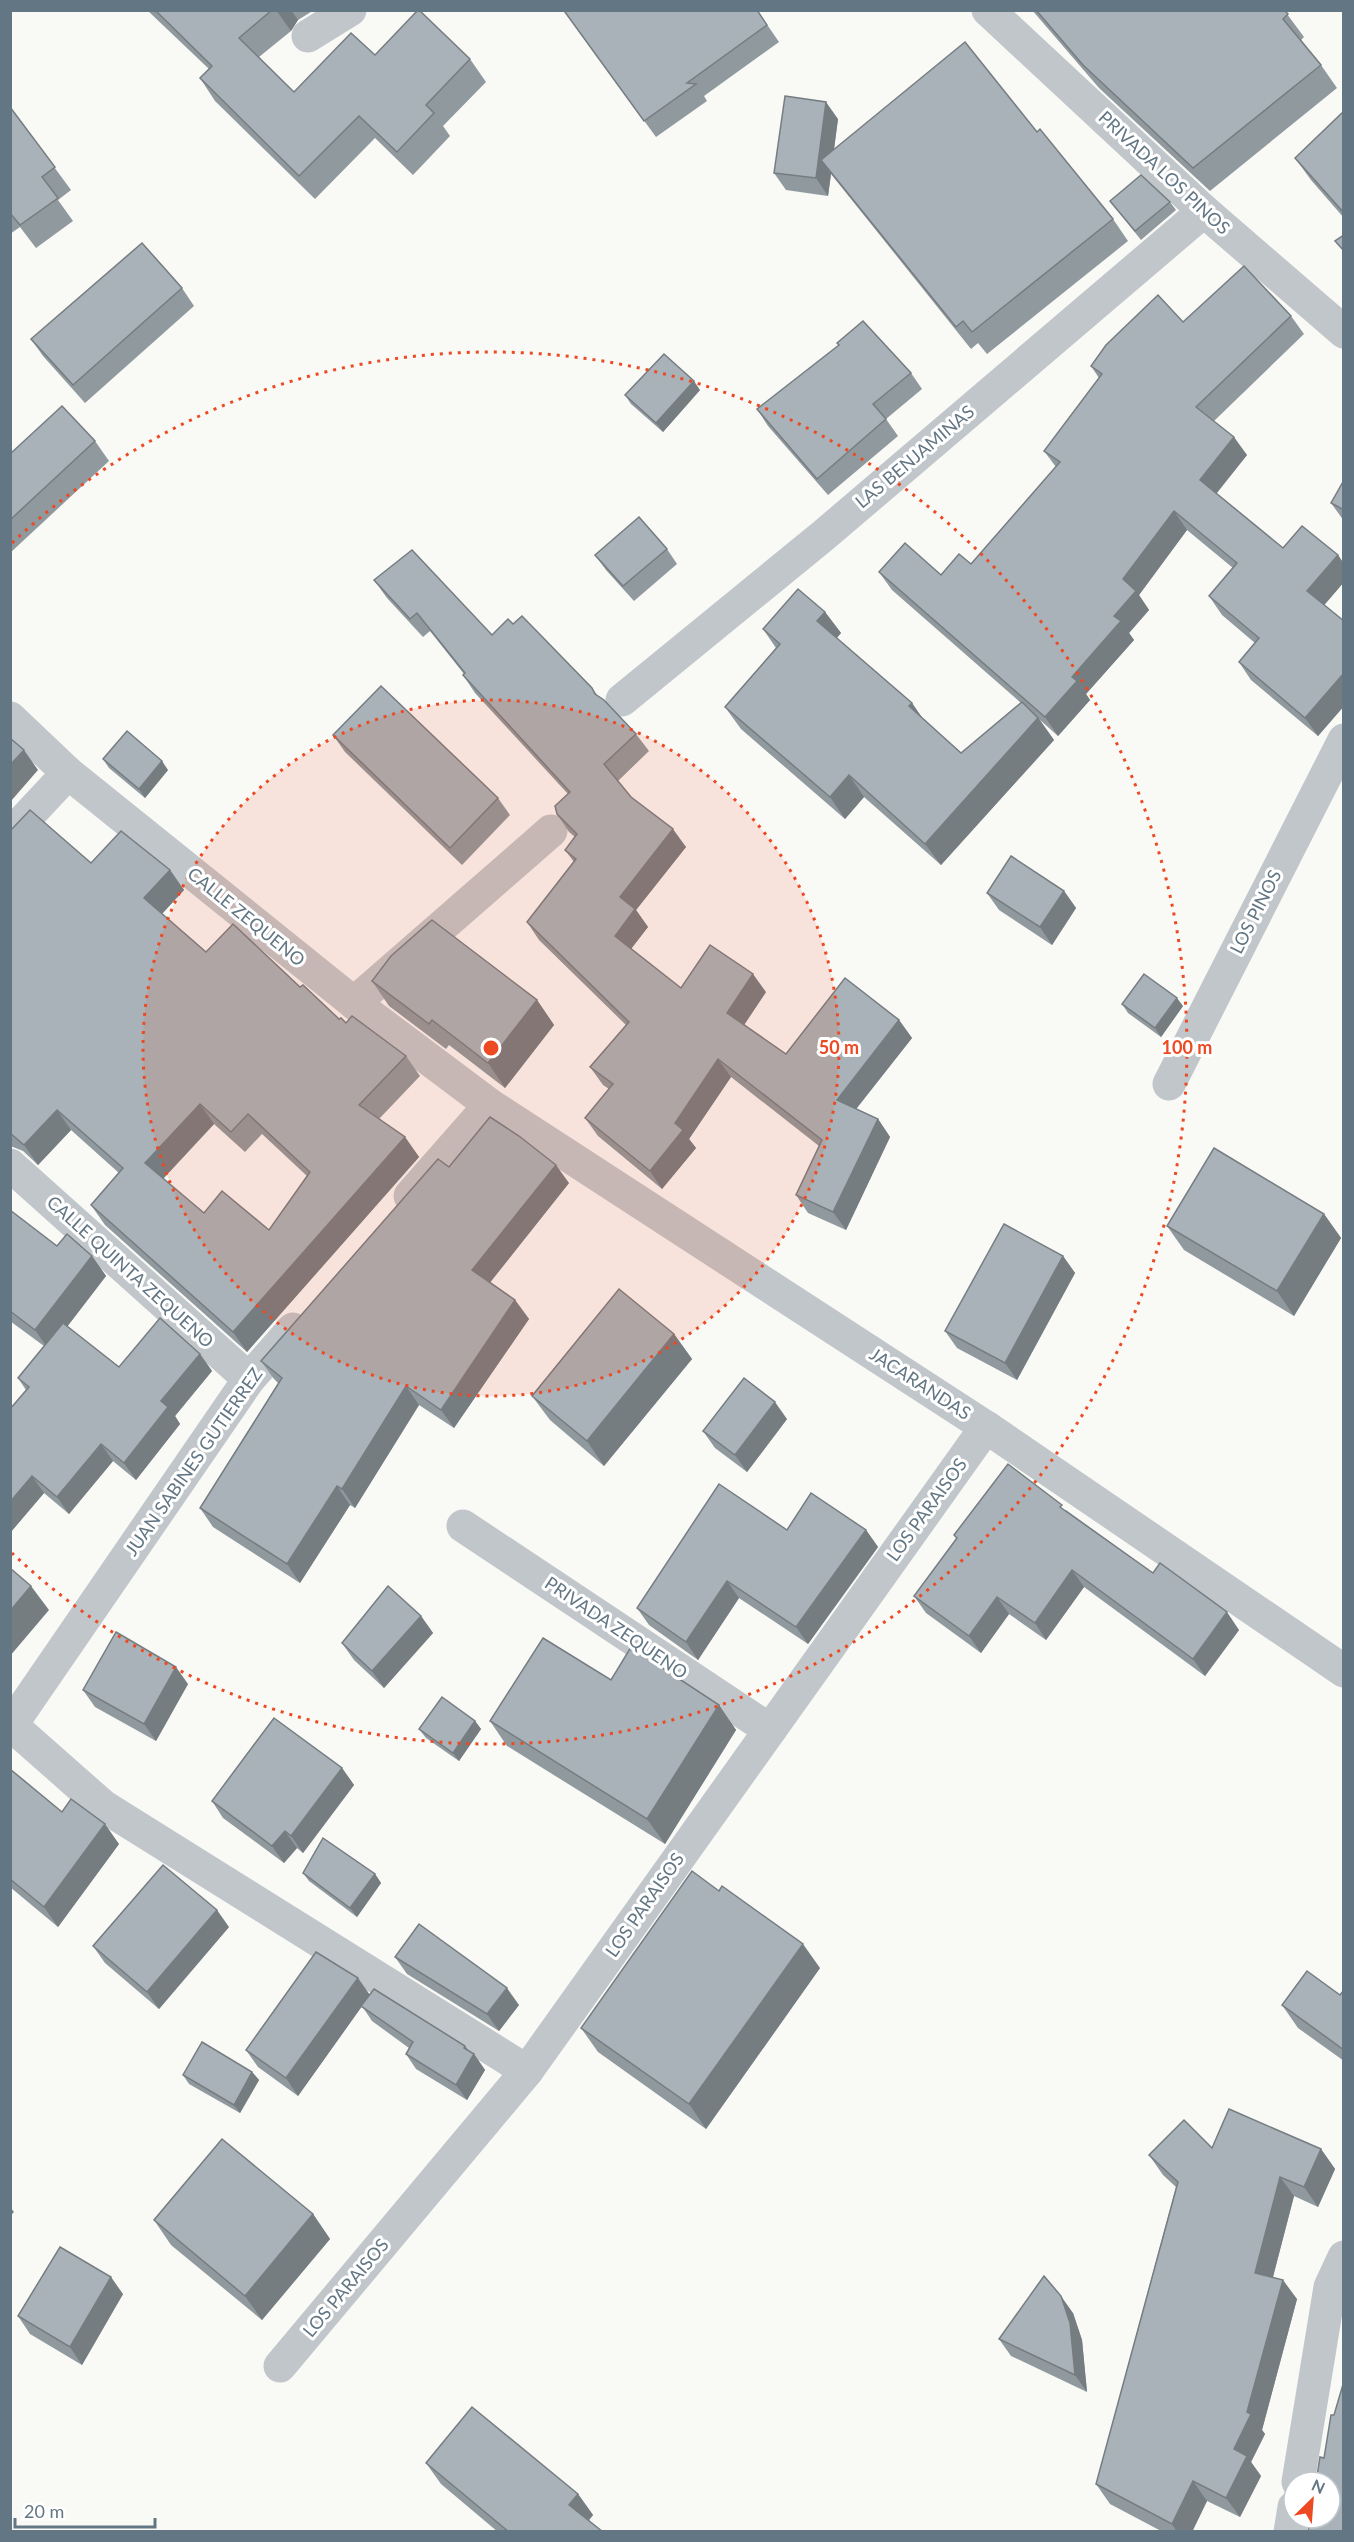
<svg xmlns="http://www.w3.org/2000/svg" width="1354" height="2542" viewBox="0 0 1354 2542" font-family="Lato,sans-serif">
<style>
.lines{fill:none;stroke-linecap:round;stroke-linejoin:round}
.minor{stroke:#c1c6ca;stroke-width:33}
.tertiary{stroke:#c1c6ca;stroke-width:33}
.wall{fill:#90999e;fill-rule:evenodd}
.shaded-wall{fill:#767d81}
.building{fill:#a8b2b8;stroke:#767d81;stroke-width:1.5;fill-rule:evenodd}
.ring{fill:none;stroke:#ed4922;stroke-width:3;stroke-dasharray:3 6}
.labels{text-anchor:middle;stroke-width:6;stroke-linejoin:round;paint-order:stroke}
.street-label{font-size:18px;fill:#627683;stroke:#fff}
.centre{fill:#ed4922;stroke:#fff;stroke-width:3}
.ring-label{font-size:18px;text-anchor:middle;font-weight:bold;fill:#ed4922;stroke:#fff;stroke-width:6;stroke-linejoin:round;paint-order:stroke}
</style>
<rect width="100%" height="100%" fill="#f9f9f6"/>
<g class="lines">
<g class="minor">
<path d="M988 10 1204 211 1344 332"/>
<path d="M308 36 350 10"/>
<path d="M622 700 824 535 1204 211"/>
<path d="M10 718 68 773 354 1003 490 1105 986 1427 1344 1671"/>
<path d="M10 835 68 773"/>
<path d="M354 1003 551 831"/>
<path d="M1169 1084 1344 740"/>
<path d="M10 1165 249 1379"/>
<path d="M410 1196 490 1105"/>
<path d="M463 1526 770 1730"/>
<path d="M10 1724 103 1806 527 2071"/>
<path d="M10 1727 249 1379 293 1329"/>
<path d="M280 2366 527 2071 986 1427"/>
</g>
<g class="tertiary">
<path d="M1298 2482 1330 2287 1344 2257"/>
<path d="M1290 2532 1294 2507"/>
</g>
</g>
<g class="wall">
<path d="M147 10H314L298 20 291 31 259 57 294 92 375 55 470 59 486 82 443 126 450 136 413 175 375 138 315 199 215 101 200 78 209 69Z"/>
<path d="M757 10 779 42 704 96 707 101 656 137 577 29Z"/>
<path d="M1032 10H1284L1304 37 1301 40 1321 65 1337 88 1210 191 1099 88Z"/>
<path d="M10 107 71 190 58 200 73 221 36 248 20 227 10 234Z"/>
<path d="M1344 111V218L1311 180 1295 158Z"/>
<path d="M838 119 834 149 1037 132 1113 219 1128 241 987 354 978 343 971 349 831 174 828 196 786 190 774 173Z"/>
<path d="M1110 201 1170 202 1176 210 1141 240Z"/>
<path d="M182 288 194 306 85 403 43 356 31 339Z"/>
<path d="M1291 316 1304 334 1214 421 1247 455 1216 493 1283 548 1338 555 1344 564V582L1324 605 1344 621V706L1318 736 1251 680 1239 662 1255 643 1222 615 1209 596 1233 568 1187 530 1139 595 1149 610 1129 633 1134 640 1086 694 1090 700 1058 736 1040 720 1054 740 941 865 864 797 845 819 741 729 725 707 776 648 763 629 825 612 841 633 837 638 912 703 923 719 961 753 1021 703 892 590 879 572 941 575 971 564 1056 467 1044 451 1099 378 1091 366 1183 322Z"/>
<path d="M911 373 922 389 886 419 898 436 828 495 768 426 757 409Z"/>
<path d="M700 390 663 432 631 404 625 395Z"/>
<path d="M95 441 109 461 10 553V454Z"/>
<path d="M1344 480V521L1331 503Z"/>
<path d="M667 549 677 564 634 601 606 570 595 555Z"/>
<path d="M374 580 492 635 513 624 592 688 598 696 636 734 649 751 618 781 631 797 686 847 636 910 648 927 631 949 681 988 766 992 744 1025 786 1054 899 1020 912 1038 856 1109 878 1119 890 1137 846 1230 808 1213 796 1195 819 1146 731 1077 689 1139 696 1148 662 1189 598 1136 585 1118 609 1089 603 1085 590 1067 626 1025 539 940 527 922 574 862 565 850 575 837 569 832 557 814 568 794 475 693 463 675 464 674 430 631 423 637 387 598Z"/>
<path d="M333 735 498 798 510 815 462 865 345 752Z"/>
<path d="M103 759 168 770 145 798 109 768Z"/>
<path d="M10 831 91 863 170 870 184 890 162 914 206 952 300 987 339 1019 406 1056 420 1076 379 1119 405 1137 419 1157 247 1352 105 1225 91 1205 119 1173 71 1130 38 1165 23 1151 13 1147H10ZM214 1124 245 1152 262 1134 307 1176 269 1230 204 1213 163 1179Z"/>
<path d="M1064 891 1076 908 1052 945 999 910 987 893Z"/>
<path d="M372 981 537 1000 554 1025 505 1088 449 1045 446 1049 389 1006Z"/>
<path d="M1122 1004 1183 1006 1161 1037 1128 1013Z"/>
<path d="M449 1167 569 1183 490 1282 515 1300 529 1319 454 1428 419 1405 355 1508 350 1505 300 1583 213 1527 200 1508 278 1383 274 1379 261 1361Z"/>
<path d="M10 1210 57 1246 92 1256 106 1276 67 1327 119 1367 200 1354 212 1371 175 1416 180 1424 136 1480 113 1461 69 1514 44 1493 10 1533 26 1390 18 1378 44 1346 10 1321Z"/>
<path d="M1324 1214 1341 1238 1294 1316 1184 1250 1167 1226Z"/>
<path d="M1063 1256 1075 1273 1017 1380 957 1348 945 1331Z"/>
<path d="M674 1334 692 1359 604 1466 550 1420 532 1396Z"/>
<path d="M787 1419 747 1472 715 1448 703 1431Z"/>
<path d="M1066 1510 1153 1573 1239 1630 1205 1676 1084 1587 1046 1640 1009 1614 981 1653 926 1613 914 1596 957 1539 954 1535Z"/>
<path d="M787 1530H866L878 1547 808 1644 739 1598 698 1660 649 1625 637 1608Z"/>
<path d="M421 1616 433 1633 384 1688 354 1660 342 1643Z"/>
<path d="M611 1680 719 1705 736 1730 665 1844 507 1746 490 1721Z"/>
<path d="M188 1684 156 1741 95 1707 83 1690Z"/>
<path d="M475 1721 481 1729 459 1761 426 1738 419 1729Z"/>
<path d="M342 1768 354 1785 303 1853 297 1848 284 1863 223 1818 212 1801Z"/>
<path d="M10 1769 62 1812 119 1844 58 1927 10 1887Z"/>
<path d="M303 1873 375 1874 381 1883 357 1917 309 1881Z"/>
<path d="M229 1927 159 2009 105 1963 93 1946Z"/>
<path d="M395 1957 519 2005 499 2031 407 1974Z"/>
<path d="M820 1968 706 2129 598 2052 581 2028Z"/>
<path d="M1344 1990V2061L1298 2028 1282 2005 1340 1995Z"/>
<path d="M369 1994 474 2054 485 2070 467 2100 416 2069 406 2054 409 2048 372 2021 362 2006 298 2096 258 2067 246 2050Z"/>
<path d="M252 2072 259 2080 240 2113 189 2084 183 2075Z"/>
<path d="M1212 2148 1321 2149 1335 2169 1318 2207 1294 2196 1273 2277 1297 2299 1262 2430 1265 2434 1251 2462 1261 2476 1240 2517 1207 2501 1192 2532H1163L1110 2504 1096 2484 1176 2187 1163 2175 1149 2155Z"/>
<path d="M313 2214 330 2239 262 2320 171 2245 154 2220Z"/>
<path d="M123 2294 82 2365 30 2334 18 2316Z"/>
<path d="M1073 2313 1082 2340 1087 2392 1011 2356 999 2339Z"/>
<path d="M426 2463 578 2494 593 2515 589 2520 603 2532H498L441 2484Z"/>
</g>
<g class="shaded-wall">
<path d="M276 10H291L298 20 291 31Z"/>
<path d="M826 102 838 119 831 172 821 160 831 174 828 196 816 178Z"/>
<path d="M694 381 700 390 663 432 656 423Z"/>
<path d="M1234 437 1247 455 1213 498 1200 480Z"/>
<path d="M1174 511 1187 530 1139 595 1149 610 1129 633 1134 640 1086 694 1090 700 1058 736 1045 717 1072 677 1123 579Z"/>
<path d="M1338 555 1344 564V582L1320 610 1307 591Z"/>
<path d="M825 612 841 633 832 643 817 621Z"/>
<path d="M1344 673V706L1318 736 1305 718Z"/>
<path d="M912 703 927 725 909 706Z"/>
<path d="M1038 718 1054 740 941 865 925 844Z"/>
<path d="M24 750 38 770 11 801 10 765Z"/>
<path d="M162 761 168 770 145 798 139 789Z"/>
<path d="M849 775 864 797 845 819 830 797Z"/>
<path d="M673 829 686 847 636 910 648 927 627 954 615 936 620 897Z"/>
<path d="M170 870 184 890 158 918 144 898Z"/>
<path d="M1064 891 1076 908 1052 945 1040 927Z"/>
<path d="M753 974 766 992 740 1031 727 1013Z"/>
<path d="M1177 998 1183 1006 1161 1037 1155 1028Z"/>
<path d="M537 1000 554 1025 505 1088 488 1063Z"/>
<path d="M899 1020 912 1038 849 1118 837 1100Z"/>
<path d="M718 1059 731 1077 689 1139 696 1148 662 1189 650 1171 675 1123Z"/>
<path d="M200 1104 214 1124 159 1183 145 1163Z"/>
<path d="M57 1110 71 1130 38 1165 24 1145Z"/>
<path d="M878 1119 890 1137 846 1230 833 1212Z"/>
<path d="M405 1137 419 1157 247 1352 233 1332Z"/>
<path d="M556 1165 569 1183 485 1289 472 1270Z"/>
<path d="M1324 1214 1341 1238 1294 1316 1277 1291Z"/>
<path d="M92 1256 106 1276 49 1350 35 1330Z"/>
<path d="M1063 1256 1075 1273 1017 1380 1005 1363Z"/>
<path d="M515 1300 529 1319 454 1428 441 1410Z"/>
<path d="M674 1334 692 1359 604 1466 587 1441Z"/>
<path d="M200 1354 212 1371 175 1416 180 1424 136 1480 124 1463 161 1401Z"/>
<path d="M406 1386 419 1405 355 1508 342 1489Z"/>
<path d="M775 1402 787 1419 747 1472 735 1455Z"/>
<path d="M101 1444 113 1461 69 1514 57 1497Z"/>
<path d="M32 1476 44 1493 10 1533V1502Z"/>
<path d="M337 1486 350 1505 300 1583 287 1564Z"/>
<path d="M866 1530 878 1547 808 1644 796 1627Z"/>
<path d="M1072 1570 1084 1587 1046 1640 1035 1623Z"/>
<path d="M727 1581 739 1598 698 1660 686 1642Z"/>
<path d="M31 1586 49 1610 10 1656V1611Z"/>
<path d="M997 1597 1009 1614 981 1653 969 1636Z"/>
<path d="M1227 1612 1239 1630 1205 1676 1193 1659Z"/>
<path d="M421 1616 433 1633 384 1688 372 1671Z"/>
<path d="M176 1667 188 1684 156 1741 144 1724Z"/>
<path d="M719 1705 736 1730 665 1844 647 1819Z"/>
<path d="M475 1721 481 1729 459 1761 453 1753Z"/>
<path d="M342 1768 354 1785 303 1853 291 1836Z"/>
<path d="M105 1824 119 1844 58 1927 44 1907Z"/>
<path d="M285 1831 297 1848 284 1863 272 1846Z"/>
<path d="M375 1874 381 1883 357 1917 350 1908Z"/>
<path d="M217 1910 229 1927 159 2009 147 1992Z"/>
<path d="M803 1944 820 1968 706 2129 689 2104Z"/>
<path d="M358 1978 370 1995 298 2096 286 2078Z"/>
<path d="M507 1988 519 2005 499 2031 487 2014Z"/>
<path d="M465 2046 473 2056 474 2054 485 2070 467 2100 456 2085 464 2048Z"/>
<path d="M252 2072 259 2080 240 2113 234 2105Z"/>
<path d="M1321 2149 1335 2169 1318 2207 1304 2187Z"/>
<path d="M1280 2177 1294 2196 1269 2292 1255 2273Z"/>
<path d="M10 2207 14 2212 10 2216Z"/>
<path d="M313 2214 330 2239 262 2320 245 2296Z"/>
<path d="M111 2277 123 2294 82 2365 70 2347Z"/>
<path d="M1283 2280 1297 2299 1262 2430 1265 2434 1251 2462 1261 2476 1240 2517 1226 2498 1234 2449 1247 2412Z"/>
<path d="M1061 2296 1073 2313 1082 2340 1087 2392 1075 2375Z"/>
<path d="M1193 2481 1207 2501 1192 2532H1177L1172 2524Z"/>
<path d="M578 2494 593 2515 584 2526 569 2505Z"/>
</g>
<g class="building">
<path d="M155 10H272L239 38 294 92 351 33 375 55 418 10H419L470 59 426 105 434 113 397 152 359 116 299 176 200 78 212 66Z"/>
<path d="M567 10H757L767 25 687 83 696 84 644 121 565 12Z"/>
<path d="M1036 10H1284L1288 14 1283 19 1321 65 1193 168 1083 65Z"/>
<path d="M965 42 1037 132 1040 129 1113 219 972 332 963 321 956 327 821 160Z"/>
<path d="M785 96 826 102 816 178 774 173Z"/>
<path d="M10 107 55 167 42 177 58 198 20 225 10 213Z"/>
<path d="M1344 111V213L1295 158Z"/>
<path d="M1141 175 1170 202 1135 231 1110 201Z"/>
<path d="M1344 235V251L1335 241Z"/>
<path d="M142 243 182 288 73 385 31 339Z"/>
<path d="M1244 266 1291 316 1196 407 1234 437 1200 480 1283 548 1302 526 1338 555 1307 591 1344 621V673L1305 718 1239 662 1259 638 1209 596 1237 563 1174 511 1123 579 1136 591 1114 616 1121 621 1072 677 1077 681 1045 717 879 572 905 543 941 575 959 554 971 564 1060 462 1044 451 1102 374 1091 366 1106 345 1158 295 1183 322Z"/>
<path d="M863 321 911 373 873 404 886 419 817 479 757 409 839 345 837 343Z"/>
<path d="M664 354 694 381 656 423 625 395Z"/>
<path d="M62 406 95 441 10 520V454Z"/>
<path d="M1344 480V510L1331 503Z"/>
<path d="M639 517 667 549 623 586 595 555Z"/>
<path d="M412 550 492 635 508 619 513 624 522 616 592 688 595 694 604 700 636 734 604 764 631 797 673 829 620 897 635 909 615 936 681 988 710 945 753 974 727 1013 786 1054 845 978 899 1020 837 1100 878 1119 833 1212 796 1195 822 1140 718 1059 675 1123 683 1130 650 1171 585 1118 613 1084 590 1067 629 1022 527 922 576 859 565 850 577 834 557 814 555 806 570 792 463 675 465 673 417 613 410 619 374 580Z"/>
<path d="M798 589 825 612 817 621 912 703 909 706 961 753 1022 702 1038 718 925 844 849 775 830 797 725 707 780 644 763 629Z"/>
<path d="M381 686 498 798 450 848 333 735Z"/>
<path d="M127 731 162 761 139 789 103 759Z"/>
<path d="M10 738 24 750 10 765Z"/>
<path d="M30 810 91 863 121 831 170 870 144 898 206 952 233 924 300 987 303 985 339 1019 341 1018 346 1023 352 1016 406 1056 359 1105 405 1137 233 1332 91 1205 123 1168 57 1110 24 1145 10 1133V831ZM200 1104 231 1132 248 1114 310 1172 269 1230 222 1191 204 1213 145 1163Z"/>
<path d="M1011 856 1064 891 1040 927 987 893Z"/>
<path d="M432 920 537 1000 488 1063 432 1020 429 1024 372 981 391 956Z"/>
<path d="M1144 974 1177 998 1155 1028 1122 1004Z"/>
<path d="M490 1117 519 1136 556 1165 472 1270 515 1300 441 1410 406 1386 342 1489 337 1486 287 1564 200 1508 282 1378 261 1361 438 1159 449 1167Z"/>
<path d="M1214 1148 1324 1214 1277 1291 1167 1226Z"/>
<path d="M10 1210 57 1246 67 1234 92 1256 35 1330 10 1311Z"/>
<path d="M1004 1224 1063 1256 1005 1363 945 1331Z"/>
<path d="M619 1289 674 1334 587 1441 532 1396Z"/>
<path d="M160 1318 200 1354 161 1401 168 1407 124 1463 101 1444 57 1497 32 1476 10 1502V1409L29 1387 18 1378 63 1323 119 1367Z"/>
<path d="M744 1378 775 1402 735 1455 703 1431Z"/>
<path d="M1008 1464 1062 1505 1060 1507 1153 1573 1160 1563 1227 1612 1193 1659 1072 1570 1035 1623 997 1597 969 1636 914 1596 957 1538 954 1535Z"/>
<path d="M719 1484 787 1530 811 1493 866 1530 796 1627 727 1581 686 1642 637 1608Z"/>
<path d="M10 1568 31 1586 10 1611Z"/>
<path d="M388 1586 421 1616 372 1671 342 1643Z"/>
<path d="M116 1632 176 1667 144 1724 83 1690Z"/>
<path d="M543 1638 611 1680 631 1647 719 1705 647 1819 490 1721Z"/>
<path d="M442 1697 475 1721 453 1753 419 1729Z"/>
<path d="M274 1718 342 1768 291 1836 285 1831 272 1846 212 1801Z"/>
<path d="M10 1769 62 1812 71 1799 105 1824 44 1907 10 1879Z"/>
<path d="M323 1838 375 1874 350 1908 303 1873Z"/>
<path d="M163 1865 217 1910 147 1992 93 1946Z"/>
<path d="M692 1871 719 1891 722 1886 803 1944 689 2104 581 2028Z"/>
<path d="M419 1924 507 1988 487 2014 395 1957Z"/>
<path d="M316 1952 358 1978 286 2078 246 2050Z"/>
<path d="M1307 1971 1340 1995 1344 1990V2050L1282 2005Z"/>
<path d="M374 1989 465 2046 464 2048 474 2054 456 2085 406 2054 413 2042 361 2006Z"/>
<path d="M202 2042 252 2072 234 2105 183 2075Z"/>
<path d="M1229 2109 1321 2149 1304 2187 1280 2177 1255 2273 1283 2280 1247 2412 1251 2414 1234 2449 1247 2456 1226 2498 1193 2481 1172 2524 1096 2484 1178 2182 1149 2155 1184 2120 1212 2148Z"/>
<path d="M222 2139 313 2214 245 2296 154 2220Z"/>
<path d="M60 2247 111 2277 70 2347 18 2316Z"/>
<path d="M1044 2276 1061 2296 1070 2323 1075 2375 999 2339Z"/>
<path d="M1344 2381V2532H1308L1310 2518H1330V2482H1316L1320 2457 1324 2458 1331 2415H1334Z"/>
<path d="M472 2407 578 2494 569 2505 603 2532H509L426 2463Z"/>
</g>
<circle cx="491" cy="1048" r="348" fill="#ed4922" fill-opacity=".12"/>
<g class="ring">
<circle cx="491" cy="1048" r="348"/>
<path d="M12 543A696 696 0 1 1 12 1553"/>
</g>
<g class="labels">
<g class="street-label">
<text transform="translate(1164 173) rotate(43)" y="6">PRIVADA LOS PINOS</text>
<text transform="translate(915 457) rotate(-40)" y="6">LAS BENJAMINAS</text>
<text transform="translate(1256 912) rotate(-63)" y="6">LOS PINOS</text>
<text transform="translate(246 917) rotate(39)" y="6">CALLE ZEQUENO</text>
<text transform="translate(130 1272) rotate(42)" y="6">CALLE QUINTA ZEQUENO</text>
<text transform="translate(920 1384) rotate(33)" y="6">JACARANDAS</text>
<text transform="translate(194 1462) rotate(-55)" y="6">JUAN SABINES GUTIERREZ</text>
<text transform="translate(927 1510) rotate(-54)" y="6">LOS PARAISOS</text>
<text transform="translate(616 1628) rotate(34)" y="6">PRIVADA ZEQUENO</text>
<text transform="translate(645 1905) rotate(-55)" y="6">LOS PARAISOS</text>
<text transform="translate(346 2288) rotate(-50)" y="6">LOS PARAISOS</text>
</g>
</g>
<circle cx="491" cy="1048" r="9" class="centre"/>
<g class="ring-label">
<text x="839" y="1054">50 m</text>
<text x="1187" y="1054">100 m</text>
</g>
<rect width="1354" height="2542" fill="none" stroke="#627683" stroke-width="24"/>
<g transform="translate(1312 2500) rotate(25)"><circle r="28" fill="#ffffff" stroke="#c0c8cd" stroke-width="1.5"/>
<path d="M0-4.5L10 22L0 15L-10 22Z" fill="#ed4922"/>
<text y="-9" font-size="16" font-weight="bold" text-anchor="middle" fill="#627683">N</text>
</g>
<path d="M15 2518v9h140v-9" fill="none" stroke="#627683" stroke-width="3"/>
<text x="24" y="2518" font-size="18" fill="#627683" stroke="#ffffff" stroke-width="4.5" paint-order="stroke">20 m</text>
</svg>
